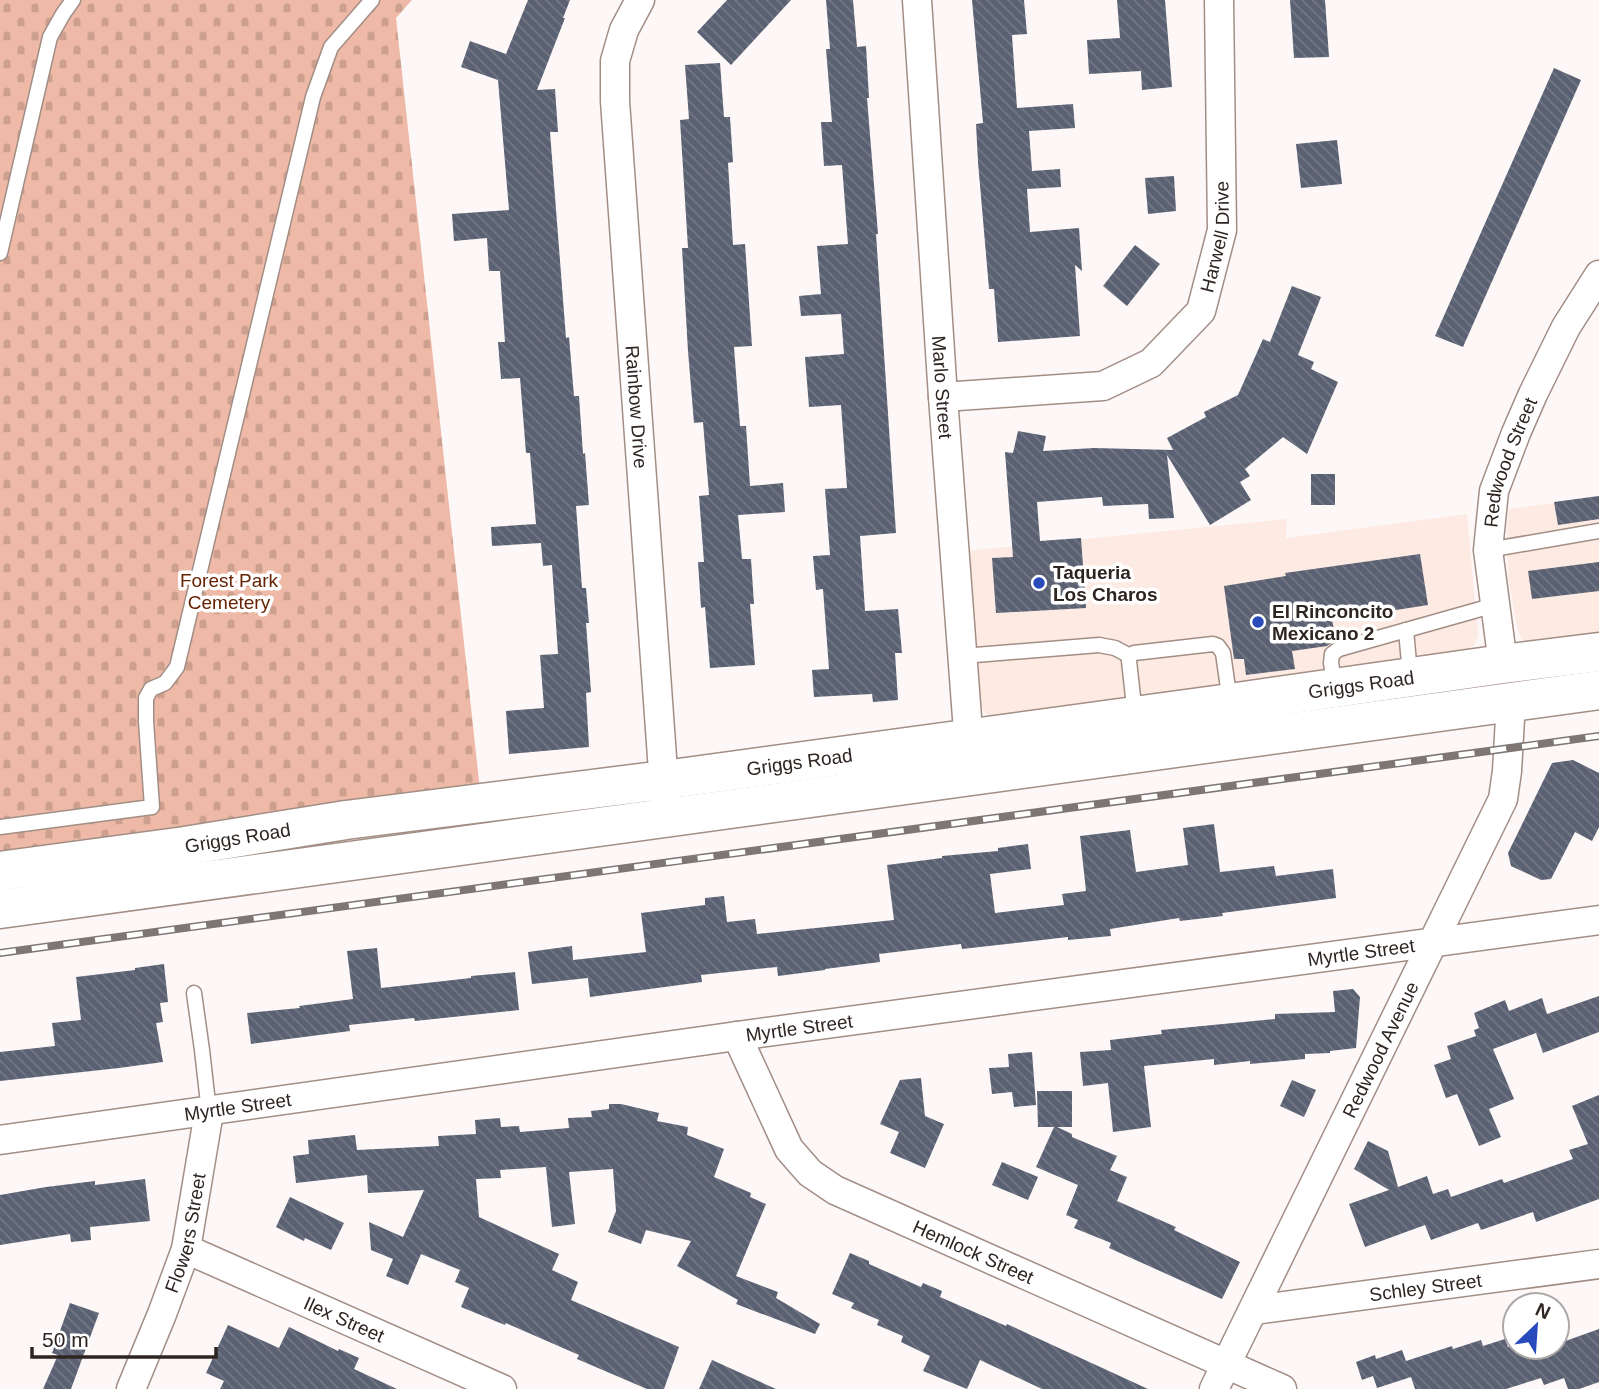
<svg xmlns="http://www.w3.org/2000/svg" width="1599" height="1389" viewBox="0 0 1599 1389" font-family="Arial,sans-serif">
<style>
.built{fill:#fdeae3}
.cemetery{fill:url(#cemetery-stones)}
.building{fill:url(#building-back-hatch)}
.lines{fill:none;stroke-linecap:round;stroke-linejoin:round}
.service-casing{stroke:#a38e86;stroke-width:17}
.minor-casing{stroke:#a38e86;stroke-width:31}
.secondary-casing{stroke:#a38e86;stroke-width:41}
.service{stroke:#fff;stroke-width:14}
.minor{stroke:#fff;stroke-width:28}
.secondary{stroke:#fff;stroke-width:38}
.rail-casing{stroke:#7d7673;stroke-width:8}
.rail{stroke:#fff;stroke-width:5;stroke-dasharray:16;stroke-linecap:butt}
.poi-dot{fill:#294aba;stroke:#fff;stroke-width:2.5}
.labels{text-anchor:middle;stroke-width:7;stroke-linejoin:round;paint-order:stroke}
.street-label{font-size:19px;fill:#2e2522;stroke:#fff}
.poi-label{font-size:19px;font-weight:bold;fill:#2e2522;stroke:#fff;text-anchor:start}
.park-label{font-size:19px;fill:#672203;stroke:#fff}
</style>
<defs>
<pattern id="cemetery-stones" width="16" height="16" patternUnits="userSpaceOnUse" patternTransform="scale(1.75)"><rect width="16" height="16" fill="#eeb9a6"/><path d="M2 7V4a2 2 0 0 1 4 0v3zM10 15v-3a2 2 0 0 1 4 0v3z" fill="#cc9f8f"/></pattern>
<pattern id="building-back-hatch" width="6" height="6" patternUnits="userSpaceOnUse" patternTransform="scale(1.75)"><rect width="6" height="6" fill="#5a6172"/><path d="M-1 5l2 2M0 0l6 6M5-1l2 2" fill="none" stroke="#747885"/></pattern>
</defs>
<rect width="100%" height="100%" fill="#fdf8f7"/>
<g class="built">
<path d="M1599 497V639L1526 643 1520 636 1517 627 1508 576 1507 527 1509 509Z"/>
<path d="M1467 514 1478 633 1475 644 1468 654 997 720 985 713 978 703 964 551 1287 519 1286 538Z"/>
</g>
<path class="cemetery" d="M0 0H412L396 18 480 790 0 853Z"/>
<g class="building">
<path d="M528 0H570L563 18H565L537 90 555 89 558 132H550L566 338 569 337 574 396H579L583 454 585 453 589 505 576 506 582 588H586L589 623H586L591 692 586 693 589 747 509 754 506 711 544 708 540 655 558 654 552 565 543 566 541 543 492 546 491 527 536 524 530 453H526L520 378 501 379 498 342H505L500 271H489L487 238 454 241 452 214 509 210 498 80 461 67 470 41 506 54Z"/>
<path d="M727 0H791L731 65 697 32Z"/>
<path d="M826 0H853L857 47 866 46 869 98H867L878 234H876L896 533 860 536 865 611 898 609 902 653H895L898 700 873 702 872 694 814 697 812 670 829 669 823 589 816 590 813 556 830 555 825 489 847 488 841 405 809 407 805 357 844 354 841 314 801 316 799 296 821 294 817 246 848 244 842 165 824 166 821 122H832L826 49H830Z"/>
<path d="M972 0H1024L1027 34 1012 35 1017 108 1073 104 1075 128 1029 131 1032 171 1060 169 1061 187 1027 189 1030 232 1079 228 1082 271 1075 265 1080 336 998 342 994 289H989L978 162 976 124 983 123Z"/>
<path d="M1117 0H1165L1172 87 1142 90 1141 71 1089 74 1087 40 1120 38Z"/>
<path d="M1290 0H1325L1329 57 1294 58Z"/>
<path d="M720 63 724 117H730L733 162 728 163 733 245 745 244 752 346 734 347 740 426H746L750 486 783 483 785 512 738 515 742 559H751L754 604H750L755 665 710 668 705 607 701 608 698 562H704L699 496 709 495 703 422 694 423 688 351 682 248H688L680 120 689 119 685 65Z"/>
<path d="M1554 68 1581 80 1463 347 1435 336Z"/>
<path d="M1337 140 1342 184 1301 188 1296 144Z"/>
<path d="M1174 176 1176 211 1148 214 1145 178Z"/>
<path d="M1135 245 1160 264 1127 306 1103 286Z"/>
<path d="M1292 286 1321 297 1298 355 1314 362 1311 369 1338 382 1307 454 1283 437 1245 469 1250 476 1240 482 1251 500 1210 525 1167 455 1174 518 1149 519 1148 504 1103 506 1102 497 1037 502 1040 541 1081 538 1086 608 996 613 992 558 1013 557 1005 452 1013 453 1018 431 1046 436 1043 451 1094 448 1173 450 1167 438 1206 417 1204 412 1238 395 1263 339 1270 342Z"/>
<rect x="1311" y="474" width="24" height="31"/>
<path d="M1599 496V519L1558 525 1554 502Z"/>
<path d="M1420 554 1428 605 1332 620 1336 640 1327 646 1292 651 1295 669 1246 675 1244 659H1234L1224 586 1286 576 1285 573Z"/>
<path d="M1599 562V591L1532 599 1528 571Z"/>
<path d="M1573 760 1599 773V827L1592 841 1575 832 1551 879 1541 880 1511 866 1508 853 1552 763Z"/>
<path d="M1214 824 1220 872 1274 866 1276 876 1333 869 1336 898 1222 913 1223 916 1180 921 1179 918 1110 929 1111 936 1068 940V937L962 949 961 944 879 954 880 962 825 969V970L778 976 777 967 701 975 702 982 590 997 588 978 532 984 528 952 572 946 573 960 646 952 641 913 705 905V898L724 896 727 922 755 919 757 934 894 920 887 865 942 858V856L998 851V848L1028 844 1031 869 990 874 995 913 1064 905 1062 894 1086 891 1080 836 1130 830 1136 872 1188 865 1183 828Z"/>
<path d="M377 948 381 988 471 978V976L515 972 519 1010 415 1021 414 1018 349 1025 350 1031 251 1044 247 1013 300 1008 299 1006 353 999 347 951Z"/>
<path d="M164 964 168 1002 160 1003 163 1022 156 1023 163 1062 119 1068 0 1081V1052L55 1046 52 1023 81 1020 76 977 135 970V968Z"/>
<path d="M1353 989 1360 997 1356 1048 1330 1051V1053L1305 1054V1059L1250 1064V1061L1214 1065V1059L1144 1066 1151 1127 1113 1132 1108 1083 1083 1086 1080 1052 1111 1050 1110 1040 1162 1034 1161 1030 1275 1019V1014L1335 1012 1333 991Z"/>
<path d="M1599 996V1032L1543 1053 1536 1033 1493 1049 1514 1099 1489 1109 1501 1137 1479 1146 1457 1094 1446 1098 1434 1065 1451 1059 1447 1046 1476 1036 1474 1030 1479 1028 1474 1013 1505 1000 1509 1011 1542 998 1547 1014Z"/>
<path d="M1032 1052 1036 1105 1014 1107 1012 1092 992 1094 989 1068 1009 1067 1008 1054Z"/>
<path d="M921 1078 925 1116 944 1124 925 1168 890 1153 899 1132 880 1124 900 1080Z"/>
<path d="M1292 1080 1316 1090 1304 1117 1280 1106Z"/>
<path d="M1037 1091H1072V1127H1057L1072 1134V1137L1117 1156 1110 1170 1127 1177 1117 1201 1176 1227 1174 1230 1240 1262 1222 1299 1109 1248 1111 1243 1074 1228 1078 1220 1066 1215 1078 1185 1036 1167 1054 1127H1038Z"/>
<path d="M1599 1095V1199L1536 1222 1533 1212 1481 1230 1478 1223 1431 1240 1425 1225 1365 1247 1349 1204 1389 1190 1354 1169 1368 1141 1388 1151 1398 1187 1427 1176 1433 1194 1448 1189 1451 1197 1502 1179 1504 1183 1573 1159 1569 1150 1588 1144 1572 1106Z"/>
<path d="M609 1104H621L659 1113 657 1121 688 1127 687 1135 724 1149 714 1177 751 1193 750 1197 766 1204 736 1276 778 1292 776 1298 820 1324 815 1334 736 1304 738 1300 677 1266 691 1241 646 1230 641 1244 608 1232 616 1211 613 1169 569 1172 575 1224 552 1227 546 1167 500 1170 501 1178 476 1179 479 1217 559 1254 552 1270 578 1282 571 1300 679 1347 664 1389H647L577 1359 579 1355 506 1323 505 1325 461 1307 469 1288 455 1282 460 1270 421 1254 408 1285 386 1276 393 1259 371 1250 369 1222 403 1237 424 1190 368 1193 367 1175 296 1183 293 1156 309 1154 308 1140 355 1135 357 1150 439 1146 438 1136 476 1134 475 1120 500 1118 501 1127 519 1126 520 1132 569 1128 568 1118 592 1117 591 1111 609 1109Z"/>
<path d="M1002 1162 1038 1177 1028 1200 992 1185Z"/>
<path d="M145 1179 150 1221 90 1227 91 1240 71 1242 70 1234 0 1245V1195L46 1187 95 1181V1185Z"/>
<path d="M290 1197 344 1223 331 1250 305 1238 304 1241 276 1227Z"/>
<path d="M850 1253 869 1261V1264L921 1287 923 1283 942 1291 940 1297 1006 1326 1007 1324 1148 1389H1042L980 1360 967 1389 923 1371 930 1356 901 1342 903 1336 877 1325 879 1320 851 1308 854 1303 832 1294Z"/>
<path d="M70 1303 99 1313 71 1389H43L58 1355 52 1353Z"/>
<path d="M228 1325 279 1348 289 1327 338 1351 339 1349 359 1358 354 1369 397 1389H220L224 1381 206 1373Z"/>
<path d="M1599 1329V1382L1579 1389H1568L1564 1378 1544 1385 1541 1378 1506 1389H1415L1411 1377 1377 1388 1373 1376 1362 1380 1356 1362 1375 1355 1376 1359 1402 1350 1406 1361 1452 1346 1453 1349 1481 1340 1483 1346 1505 1339 1508 1347H1557V1344Z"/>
<path d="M712 1360 776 1389H699Z"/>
</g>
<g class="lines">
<defs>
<g id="service">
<path d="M0 253 50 37 63 14 73 0"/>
<path d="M1488 550 1599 531"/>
<path d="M1406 630 1410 674"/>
<path d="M963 656 1099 645 1115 648 1130 656"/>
<path d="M1335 687 1331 663 1332 654 1339 649 1495 605"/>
<path d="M1135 715 1129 661 1130 656 1134 653 1213 644 1218 646 1223 653 1230 702"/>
<path d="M0 827 152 807 146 721V698L151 689 165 683 177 667 313 97 331 47 372 0"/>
<path d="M194 993 202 1050 209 1112"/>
</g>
<g id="minor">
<path id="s1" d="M640 0 624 30 615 61V101L665 799"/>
<path id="s2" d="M917 0 943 397 970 758"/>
<path id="s3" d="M943 397 1103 386 1151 363 1201 311 1222 230 1219 0"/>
<path id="s4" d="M1503 664 1488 550 1494 491 1516 433 1533 394 1566 327 1599 275"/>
<path id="s5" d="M737 1036 789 1149 810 1173 835 1190 1282 1389"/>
<path id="s6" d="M0 1140 737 1036 1599 920"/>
<path id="s7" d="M186 1249 502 1389"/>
<path id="s8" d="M1254 1310 1599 1264"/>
<path id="s9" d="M131 1389 162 1314 186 1249 209 1112"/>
<path id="s10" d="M1214 1389 1503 799 1507 771 1511 701"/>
</g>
<g id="secondary">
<path id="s11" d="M0 871 185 846 346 820 664 780 1230 703 1503 664 1599 652"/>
<path d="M0 909 1599 690"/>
</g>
</defs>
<use href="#service" class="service-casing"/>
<use href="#minor" class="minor-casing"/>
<use href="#secondary" class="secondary-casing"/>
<use href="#service" class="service"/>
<use href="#minor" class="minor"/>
<use href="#secondary" class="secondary"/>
<defs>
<path id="rail" d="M0 953 1599 736"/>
</defs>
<use href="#rail" class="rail-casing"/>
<use href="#rail" class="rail"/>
</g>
<g class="poi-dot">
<circle cx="1039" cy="583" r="7"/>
<circle cx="1258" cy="622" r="7"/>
</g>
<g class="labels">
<g class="street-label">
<text dy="7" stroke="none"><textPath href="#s3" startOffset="362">Harwell Drive</textPath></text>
<text dy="7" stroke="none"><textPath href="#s2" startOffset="388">Marlo Street</textPath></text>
<text dy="7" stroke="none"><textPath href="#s1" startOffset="413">Rainbow Drive</textPath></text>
<text dy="7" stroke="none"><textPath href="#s4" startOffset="206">Redwood Street</textPath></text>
<text dy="7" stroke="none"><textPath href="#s11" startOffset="1374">Griggs Road</textPath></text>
<text dy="7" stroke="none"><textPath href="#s11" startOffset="807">Griggs Road</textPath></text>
<text dy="7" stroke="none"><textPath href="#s11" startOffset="240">Griggs Road</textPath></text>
<text dy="7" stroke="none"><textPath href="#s6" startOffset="1374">Myrtle Street</textPath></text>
<text dy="7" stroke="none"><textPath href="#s6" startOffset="807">Myrtle Street</textPath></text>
<text dy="7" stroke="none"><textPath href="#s10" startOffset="378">Redwood Avenue</textPath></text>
<text dy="7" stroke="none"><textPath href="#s6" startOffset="240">Myrtle Street</textPath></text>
<text dy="7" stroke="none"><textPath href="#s9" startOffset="166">Flowers Street</textPath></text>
<text dy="7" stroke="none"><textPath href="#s5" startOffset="338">Hemlock Street</textPath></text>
<text dy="7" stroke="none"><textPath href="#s8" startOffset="173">Schley Street</textPath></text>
<text dy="7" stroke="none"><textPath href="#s7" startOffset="173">Ilex Street</textPath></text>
</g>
<g class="poi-label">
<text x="1053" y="579">Taqueria<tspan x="1053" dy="22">Los Charos</tspan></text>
<text x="1272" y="618">El Rinconcito<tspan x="1272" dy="22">Mexicano 2</tspan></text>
</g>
<g class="park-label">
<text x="229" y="587">Forest Park<tspan x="229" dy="22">Cemetery</tspan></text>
</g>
</g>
<g transform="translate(1536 1326) rotate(25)"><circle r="33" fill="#ffffff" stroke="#aba8a7" stroke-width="2"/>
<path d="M0-5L12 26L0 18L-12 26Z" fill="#294aba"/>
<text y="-10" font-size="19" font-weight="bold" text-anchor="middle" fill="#2e2522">N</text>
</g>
<path d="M32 1347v10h184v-10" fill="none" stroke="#2e2522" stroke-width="3.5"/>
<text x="42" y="1347" font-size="21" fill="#2e2522" stroke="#ffffff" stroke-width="5" paint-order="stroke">50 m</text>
</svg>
